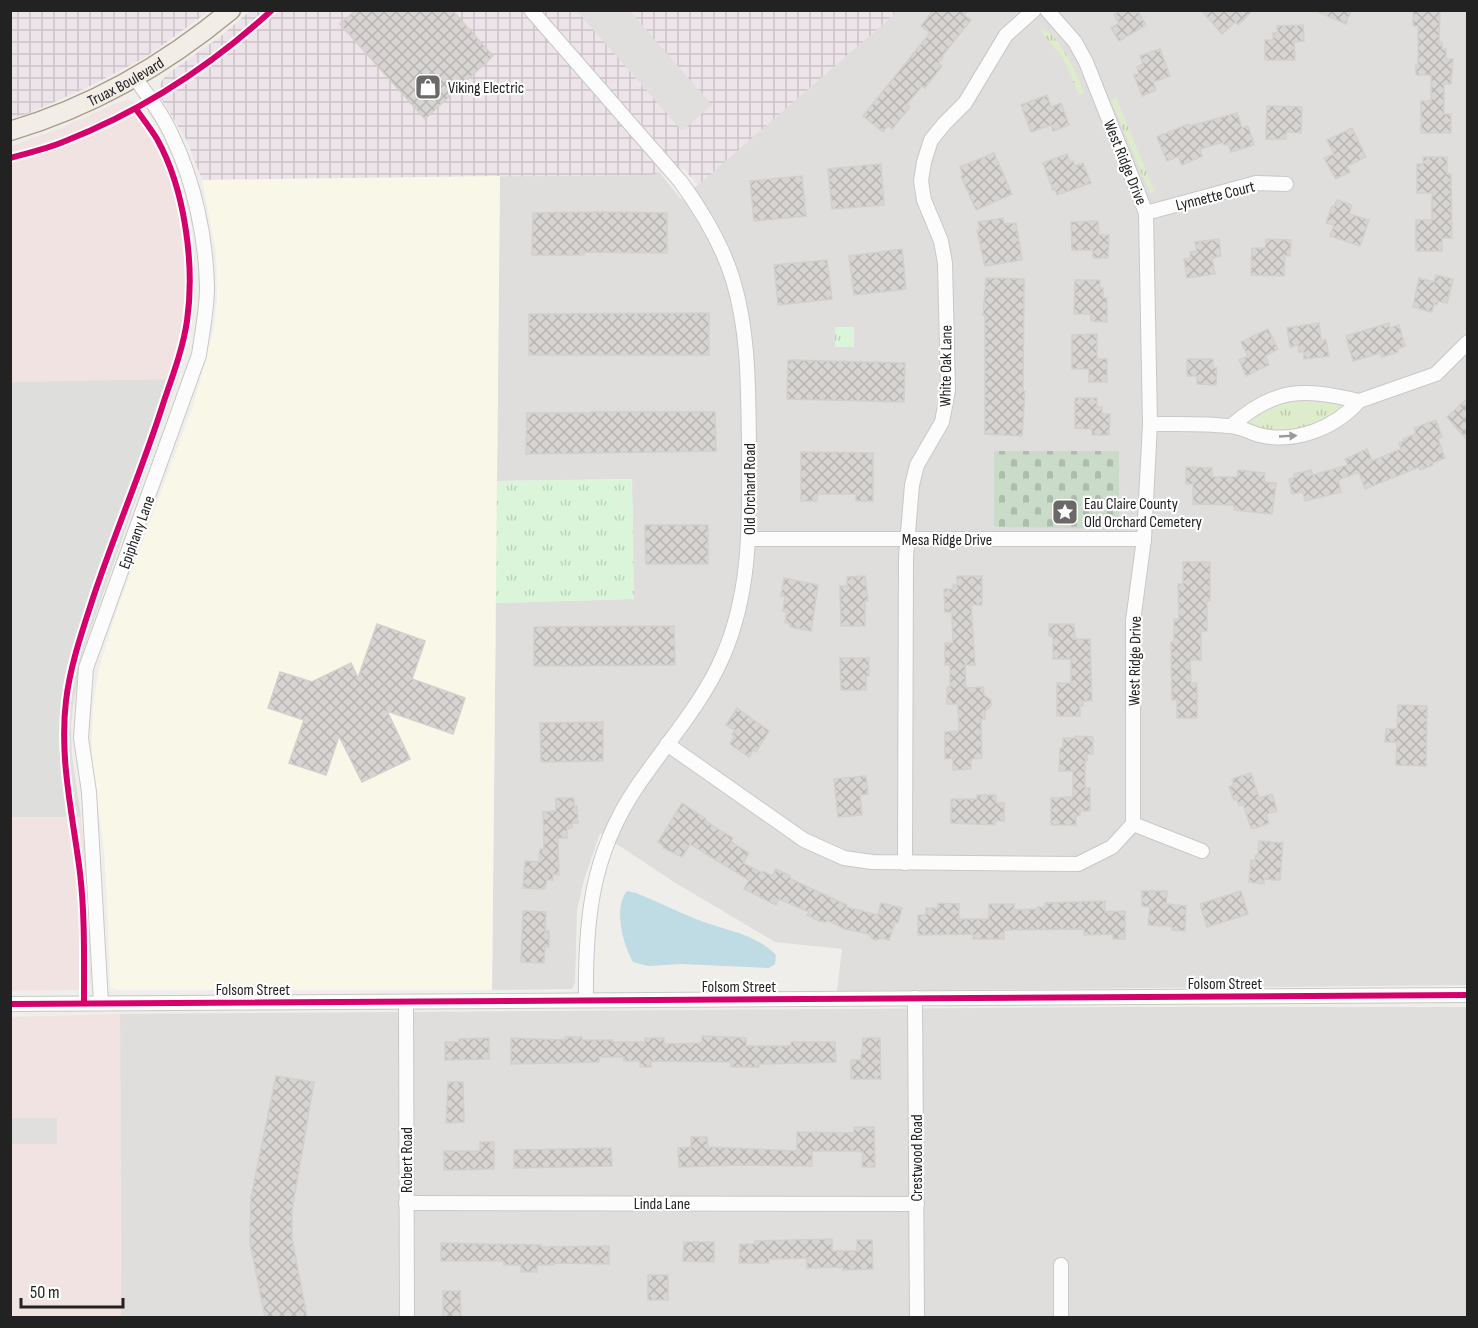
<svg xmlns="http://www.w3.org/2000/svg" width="1478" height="1328" viewBox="0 0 1478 1328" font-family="'Sofia Sans Condensed',sans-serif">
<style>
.residential{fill:#dfdedc}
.commercial{fill:#f1e3e1}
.industrial{fill:url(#industrial-grid)}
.education{fill:#f8f7e8}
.religious{fill:#dededc}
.grass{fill:url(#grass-tufts)}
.cemetery{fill:url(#cemetery-stones)}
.park{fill:url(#park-tufts)}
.parking{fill:#e0dfde}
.water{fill:#bfdbe3}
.building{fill:url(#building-cross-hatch);stroke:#d3d0cc;stroke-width:1.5}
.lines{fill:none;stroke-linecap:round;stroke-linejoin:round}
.minor-casing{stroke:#c9c8c7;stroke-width:16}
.major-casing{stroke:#a79c86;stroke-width:21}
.minor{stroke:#fdfcfc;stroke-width:14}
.major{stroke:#f3ede7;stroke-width:18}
.cycleway-casing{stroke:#fff;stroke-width:10}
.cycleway{stroke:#d6006c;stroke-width:6}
.oneway{fill:#9a9a9a}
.labels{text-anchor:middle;stroke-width:4.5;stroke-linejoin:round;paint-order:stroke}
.street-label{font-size:16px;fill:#222;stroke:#fff}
.poi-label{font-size:16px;fill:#222;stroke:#fff;text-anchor:start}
</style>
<defs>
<pattern id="industrial-grid" width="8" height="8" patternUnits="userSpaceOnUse" patternTransform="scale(1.5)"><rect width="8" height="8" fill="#ede4e9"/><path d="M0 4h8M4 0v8" fill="none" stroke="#cbc3c8"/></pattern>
<pattern id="grass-tufts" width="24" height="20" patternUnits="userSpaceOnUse" patternTransform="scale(1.5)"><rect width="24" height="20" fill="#ddeccb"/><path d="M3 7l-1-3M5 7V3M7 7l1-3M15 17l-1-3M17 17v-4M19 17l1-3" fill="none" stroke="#bdcaae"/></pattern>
<pattern id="cemetery-stones" width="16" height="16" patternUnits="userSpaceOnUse" patternTransform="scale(1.5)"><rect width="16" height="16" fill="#cadbca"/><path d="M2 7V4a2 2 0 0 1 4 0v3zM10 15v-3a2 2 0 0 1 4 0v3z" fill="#adbcad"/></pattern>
<pattern id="park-tufts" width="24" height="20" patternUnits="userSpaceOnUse" patternTransform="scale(1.5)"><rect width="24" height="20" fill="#daf5da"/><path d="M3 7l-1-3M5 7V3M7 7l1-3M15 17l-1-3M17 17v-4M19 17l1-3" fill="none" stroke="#bbd2bb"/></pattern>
<pattern id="building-cross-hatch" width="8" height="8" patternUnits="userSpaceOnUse" patternTransform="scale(1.5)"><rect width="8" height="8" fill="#d7d4d2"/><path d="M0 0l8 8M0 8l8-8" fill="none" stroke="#b8b6b4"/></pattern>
</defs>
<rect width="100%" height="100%" fill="#f0eeeb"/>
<g class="residential">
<path d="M898 11H1467V985L837 991 842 949 775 942 674 882 600 833 584 880 577 910 575 983 572 989 492 990 496 603 634 599 632 479 497 481 500 176 651 175 660 173 681 199Z"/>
<path d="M1111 1007H1467V1317H121L120 1014Z"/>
</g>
<g class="commercial">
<path d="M127 100 134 102 142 110 169 151 188 221 195 257V291L193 320 178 379 11 382V146L59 129 119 102Z"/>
<path d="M10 817H81L89 891 91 972V983L85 990 11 991Z"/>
<path d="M120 1014 121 1317H11L10 1017Z"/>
</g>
<g class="industrial">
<path d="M11 10H209V11L146 57 88 87 30 113 11 118Z"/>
<path d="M250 11H898L698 185 684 169 651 175 202 180 187 141 162 100 159 91 160 85 162 80 169 73 221 36Z"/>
</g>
<path class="education" d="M500 176 492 990H116L110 987 107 894 103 842 91 762 93 706 99 668 118 607 193 406 214 328 217 298 216 252 202 180Z"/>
<path class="religious" d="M178 379 83 651 73 706 71 727 72 756 81 817H11V382Z"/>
<g class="grass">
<path d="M1043 28C1064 43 1074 68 1084 92L1079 95 1063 58 1040 31Z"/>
<path d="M1116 97 1155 192 1150 193 1111 100Z"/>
<path d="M1307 398 1341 403 1343 408C1306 430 1289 437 1247 425L1245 422 1276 402Z"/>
</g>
<path class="cemetery" d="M994 451H1119V529L994 527Z"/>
<g class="park">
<rect x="835" y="327" width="19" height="20"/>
<path d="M632 479 634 599 496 603 497 481Z"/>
</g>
<g class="parking">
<path d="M577 11H630L712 105 682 131Z"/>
<rect x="11" y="1118" width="46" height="26"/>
</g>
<path class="water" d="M627 891 636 893C656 901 676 911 696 919 723 930 755 933 776 955L775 964 769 968 681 964 648 966 633 962C623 945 613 908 627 891Z"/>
<g class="building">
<path d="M356 10H452L493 56 425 119 340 24Z"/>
<path d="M933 10H968L964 15 971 20 942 56 943 57 938 63 942 66 925 88 922 86 907 104 910 107 892 129 888 125 883 132 863 116 930 33 921 26Z"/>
<path d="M1121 10H1137L1146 25 1119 41 1111 28 1119 23 1114 15Z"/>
<path d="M1201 10H1253L1238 25 1235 22 1222 34Z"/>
<path d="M1314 10H1351L1346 24Z"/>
<path d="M1413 10H1440L1439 42H1442V49H1446V59H1453L1451 84H1444V114H1451V133H1421V101H1431V75H1416V65H1418V26H1413Z"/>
<path d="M1303 25 1304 41 1294 42 1295 60H1265V40H1273V33H1278L1277 26Z"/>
<path d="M1160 49 1170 76 1153 82 1156 90 1142 96 1134 75 1139 74 1137 67 1143 64 1140 56Z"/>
<path d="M1047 95 1051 107 1061 103 1069 125 1053 131 1051 125 1031 132 1021 105Z"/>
<path d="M1267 106 1302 107 1301 133 1286 132V139H1266Z"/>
<path d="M1237 113 1242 128 1248 126 1254 145 1231 152 1228 144 1224 145 1223 142 1200 149 1202 156 1182 165 1178 156 1167 161 1157 137 1189 124 1190 126Z"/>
<path d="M1352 128 1366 157 1347 166 1350 172 1336 179 1324 158 1334 154 1327 140Z"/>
<path d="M994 153 1012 194 976 210 961 176 963 175 960 167Z"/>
<path d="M1067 154 1070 162 1073 161 1075 166 1083 163 1091 183 1057 195 1055 189 1053 190 1043 163Z"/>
<path d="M1423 157H1447V174H1451L1452 238H1442V251H1416V220H1432V193H1417V164H1423Z"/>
<path d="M881 164 884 205 832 209 828 169Z"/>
<path d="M802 176 806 216 754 221 750 181Z"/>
<path d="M1337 200 1352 205 1349 214 1369 220 1360 246 1330 236 1334 225 1326 223 1332 206 1334 207Z"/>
<path d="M600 212 667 213V253L584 252V255H532L533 213Z"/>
<path d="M1003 218 1004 224 1016 223 1022 260 985 266 977 230H980L978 222Z"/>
<path d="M1098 221 1099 235H1109L1108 258H1093V250H1072L1071 222Z"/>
<path d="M1219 239 1221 256 1212 258 1215 274 1187 278 1184 259 1191 258 1190 252 1197 251 1195 242Z"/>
<path d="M1266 239 1291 240 1290 256 1285 255 1284 276 1251 275 1252 248H1265Z"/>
<path d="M902 249 906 289 854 295 849 256Z"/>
<path d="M827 260 832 299 778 305 774 265Z"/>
<path d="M1436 275 1453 279 1447 303 1438 301 1437 305 1434 304 1432 312 1413 307 1419 278 1434 282Z"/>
<path d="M986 278 1024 279 1023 391H1025L1022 436 985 434V315H983Z"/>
<path d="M1075 280H1100V288H1103V298H1107V322L1091 321V314H1074Z"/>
<path d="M709 313V355H529V314Z"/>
<path d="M1319 323 1321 340H1326L1329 356 1304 359V352H1299L1298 345 1290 347 1287 328Z"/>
<path d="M1389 323 1390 328 1399 325 1405 346 1397 349 1398 352 1382 357 1380 353 1353 361 1346 336Z"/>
<path d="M1268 329 1278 349 1265 356 1269 365 1246 376 1239 360 1248 356 1241 342Z"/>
<path d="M1097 334V359H1107V382H1089V369H1072V335Z"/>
<path d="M1187 359H1213V368H1217L1216 385 1197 384V376H1187Z"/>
<path d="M788 360 905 363 904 402 787 399Z"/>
<path d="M1075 398H1097V407H1102V414H1110L1109 435H1092V429L1075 428Z"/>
<path d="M1467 399V440L1447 417Z"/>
<path d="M591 412H715L716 451 526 454 527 413H591Z"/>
<path d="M1436 420 1442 437 1438 439 1445 458 1432 463 1433 465 1420 470 1419 467 1365 489 1359 472 1338 480 1341 492 1305 501 1303 492 1292 494 1289 479 1295 477 1294 474 1311 470 1313 475 1348 465 1345 459 1367 449 1372 461 1401 449 1399 443 1404 441 1403 439 1416 434 1414 428Z"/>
<path d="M801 452 873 453V501H856V494H817V501H801Z"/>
<path d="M1186 467 1212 468V477H1237L1238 470 1265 473 1264 482 1276 483 1272 514 1234 510V505L1193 504V484H1186Z"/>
<path d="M645 525H708V564H646Z"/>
<path d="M1183 562H1210V601H1207V631H1201V660H1190L1191 683H1197V718H1177V700H1172L1171 642H1174V619H1179L1178 584H1183Z"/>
<path d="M865 576 868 601H865V626H841L840 586H847V577Z"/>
<path d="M957 576H982V605H971L975 665H965L966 688 983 687 984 695 991 700V706L985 711V719H981L982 758 971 759V769L953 770V758L945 759V732L959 731 958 704H947V687H950V665H945V643H953L952 612H945L944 589H953V585H957Z"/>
<path d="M784 578 818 585 811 631 790 627 791 624 785 623 787 612 783 611 785 596H781Z"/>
<path d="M377 624 425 641 412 679 465 698 453 734 387 711 410 759 362 782 339 736 326 775 289 763 304 720 268 708 280 672 312 682 351 663 358 678Z"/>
<path d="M1049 624H1074L1075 639H1090L1092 701H1083V706H1080V716H1057V683H1071V659H1053V636H1049Z"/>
<path d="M674 626 675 665 534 666V627Z"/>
<path d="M840 658H869V676H866V690H841Z"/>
<path d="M1398 705 1427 706 1426 766 1396 765 1397 742H1385L1386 729H1397Z"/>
<path d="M737 708 769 731 756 752 753 750 749 757 730 744 735 736 732 734 735 730 726 725Z"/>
<path d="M603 722V761L541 762 540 723Z"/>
<path d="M1075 736 1093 737V754H1087V761H1085V788H1090V811H1080V815L1076 816V825H1051V798L1073 797V771H1059L1060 748H1063V738H1075Z"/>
<path d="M1251 773 1259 798 1272 794 1277 811 1266 814 1269 823 1256 828H1251L1243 804 1239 806 1237 799 1234 800 1229 787 1234 785 1232 779Z"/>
<path d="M866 776 868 794 860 795 862 815 838 817 834 779Z"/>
<path d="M977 795H996V803H1004V821H995V825L951 823V799H977Z"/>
<path d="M556 798H574V806H577L578 823H572V828L567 829V838H558L559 875 553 874V880H547L545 889 523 888 525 861 539 862 540 849H544L543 812 556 811Z"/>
<path d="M682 803 706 819 705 821 733 838 731 842 749 853 743 863 762 873 763 871 772 876 776 869 790 876 789 877 795 881 847 905 846 907 878 915 881 903 902 908 898 923 895 922 889 940 881 938 876 940 873 939 869 934 845 929 827 920 826 922 819 921 807 915 809 912 779 899 776 905 744 889 749 880 690 844 682 857 663 848 664 846 658 842Z"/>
<path d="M1259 841 1283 843 1280 880 1264 879V884L1249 882 1251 860H1255V855H1258Z"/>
<path d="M1142 891H1167L1166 904 1186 906 1185 931 1172 930V926L1148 925 1150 907 1142 906Z"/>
<path d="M1241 891 1248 914 1207 927 1200 904Z"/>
<path d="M1105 901V912L1125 911V939H1113V934L1084 935V929L1004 930V939H973V934L918 935V915H926V908H938V903L959 904V919H989V904H1014V910L1037 909V907H1045V903Z"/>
<path d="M523 911 546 912 545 931H549V947H545L544 963 521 962Z"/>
<path d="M702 1036 746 1038V1046H791V1042H835L836 1062 759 1064V1067H731V1062L651 1061V1067H640V1061H624V1057H599V1062L511 1064V1038L565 1040V1037H582V1040H613V1042H645V1038H664V1044L702 1043Z"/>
<path d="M489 1038V1059L445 1060V1042H459V1039Z"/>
<path d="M863 1038H880L881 1079H851V1060H861Z"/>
<path d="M276 1076 314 1082 292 1210V1239L307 1317H265L250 1243 251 1197Z"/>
<path d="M448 1082H463L464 1122 446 1123Z"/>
<path d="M854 1127H874L875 1167H862L863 1152 853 1151H812V1166L737 1165 679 1167 678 1148 691 1147V1137H707L708 1147 797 1151V1132L854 1133Z"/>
<path d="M480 1142H494V1169L444 1170V1151H480Z"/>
<path d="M611 1148 612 1166 514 1168V1150Z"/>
<path d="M832 1239V1251H857V1240H872L873 1269 843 1270V1267L807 1268V1258L769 1259V1263H739L740 1244H755V1241Z"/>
<path d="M684 1242H714V1262L683 1261Z"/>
<path d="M441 1243 541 1245V1247L609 1246V1264L554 1263V1265H537V1272H521V1265H504V1261H441Z"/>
<rect x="648" y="1275" width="20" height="25"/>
<path d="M443 1291H460L461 1317H443Z"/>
</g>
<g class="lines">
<defs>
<g id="minor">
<path d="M531 10 680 181C702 211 722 244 733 280 749 333 748 387 749 442 749 515 753 587 723 656 703 703 665 745 636 788 591 855 585 921 586 1000"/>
<path d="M1146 213 1256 183 1286 184"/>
<path d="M1150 424C1176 424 1203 423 1228 426 1239 426 1249 432 1259 435 1295 444 1335 428 1359 401L1436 374 1468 342"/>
<path d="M1231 426C1276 387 1303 388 1359 401"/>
<path d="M749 539H1144"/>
<path d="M667 744 804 840 844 858 872 862 1078 864 1112 847 1133 824V621L1144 539 1150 424 1146 213 1086 62 1075 42 1047 10"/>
<path d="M1133 824 1202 851"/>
<path d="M905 863 906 557 912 485 917 465 942 422 948 390 945 263 941 241 924 200 921 181 924 162 931 140 944 124 965 103 1006 35 1034 10"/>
<path d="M915 998 917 1318"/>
<path d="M406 1002 407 1318"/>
<path d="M101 1003 89 792 81 738 86 668 199 355C202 333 207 310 207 287 206 237 194 181 172 136 163 115 148 96 135 78"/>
<path d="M10 1004 1468 995"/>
<path d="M406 1203 917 1204"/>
<path d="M1061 1318V1265"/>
</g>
<g id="major">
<path id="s1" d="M10 131C91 107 166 64 231 10"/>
</g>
</defs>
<use href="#minor" class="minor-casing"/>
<use href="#major" class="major-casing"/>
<use href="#minor" class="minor"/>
<use href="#major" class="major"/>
<defs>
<g id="cycleway">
<path d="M10 158C28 153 46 149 63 142 140 112 211 66 272 10"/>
<path d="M84 1003C84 960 85 915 80 873 73 816 59 759 66 701 70 666 82 632 93 598 115 532 143 468 164 401 173 375 183 348 187 321 195 265 185 189 157 139 151 129 143 119 136 109"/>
<path d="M10 1004 1468 995"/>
</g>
</defs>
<use href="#cycleway" class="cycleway-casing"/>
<use href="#cycleway" class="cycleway"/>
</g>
<defs><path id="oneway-solid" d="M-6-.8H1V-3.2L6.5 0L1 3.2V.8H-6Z" transform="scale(1.5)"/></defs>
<use class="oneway" href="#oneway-solid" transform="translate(1288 436) rotate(-3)"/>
<defs>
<symbol id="shop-square" viewBox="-11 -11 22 22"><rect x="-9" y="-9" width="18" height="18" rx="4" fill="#6a6968" stroke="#fff"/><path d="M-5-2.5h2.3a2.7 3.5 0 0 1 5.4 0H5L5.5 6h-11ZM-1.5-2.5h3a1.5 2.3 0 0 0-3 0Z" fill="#fff"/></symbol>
<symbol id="sight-square" viewBox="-11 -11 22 22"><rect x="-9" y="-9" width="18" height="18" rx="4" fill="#6a6968" stroke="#fff"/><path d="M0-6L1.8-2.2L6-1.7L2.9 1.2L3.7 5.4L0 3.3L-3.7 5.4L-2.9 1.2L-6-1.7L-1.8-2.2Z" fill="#fff"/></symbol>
</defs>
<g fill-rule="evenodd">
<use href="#shop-square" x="413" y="72" width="30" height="30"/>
<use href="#sight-square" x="1050" y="497" width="30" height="30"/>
</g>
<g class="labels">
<g class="street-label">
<text dy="6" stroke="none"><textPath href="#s1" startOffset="126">Truax Boulevard</textPath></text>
<text transform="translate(1126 162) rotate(68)" y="6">West Ridge Drive</text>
<text transform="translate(1215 195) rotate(-14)" y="6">Lynnette Court</text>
<text transform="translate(945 366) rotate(-89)" y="6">White Oak Lane</text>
<text transform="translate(749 489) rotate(-90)" y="6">Old Orchard Road</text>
<text transform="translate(136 532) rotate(-70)" y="6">Epiphany Lane</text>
<text x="947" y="545">Mesa Ridge Drive</text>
<text transform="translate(1134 661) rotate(-89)" y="6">West Ridge Drive</text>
<text x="1225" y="989">Folsom Street</text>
<text x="739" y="992">Folsom Street</text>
<text x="253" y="995">Folsom Street</text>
<text transform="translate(916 1158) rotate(-90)" y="6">Crestwood Road</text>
<text transform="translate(406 1160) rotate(-90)" y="6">Robert Road</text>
<text x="662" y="1209">Linda Lane</text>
</g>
<g class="poi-label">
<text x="448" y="93">Viking Electric</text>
<text x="1084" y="509">Eau Claire County<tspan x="1084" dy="18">Old Orchard Cemetery</tspan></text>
</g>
</g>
<rect width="1478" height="1328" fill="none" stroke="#222222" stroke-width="24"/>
<path d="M21 1298v9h102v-9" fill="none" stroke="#222222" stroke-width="3"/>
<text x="30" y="1298" font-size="18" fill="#222222" stroke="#ffffff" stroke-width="4.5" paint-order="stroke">50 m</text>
</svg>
